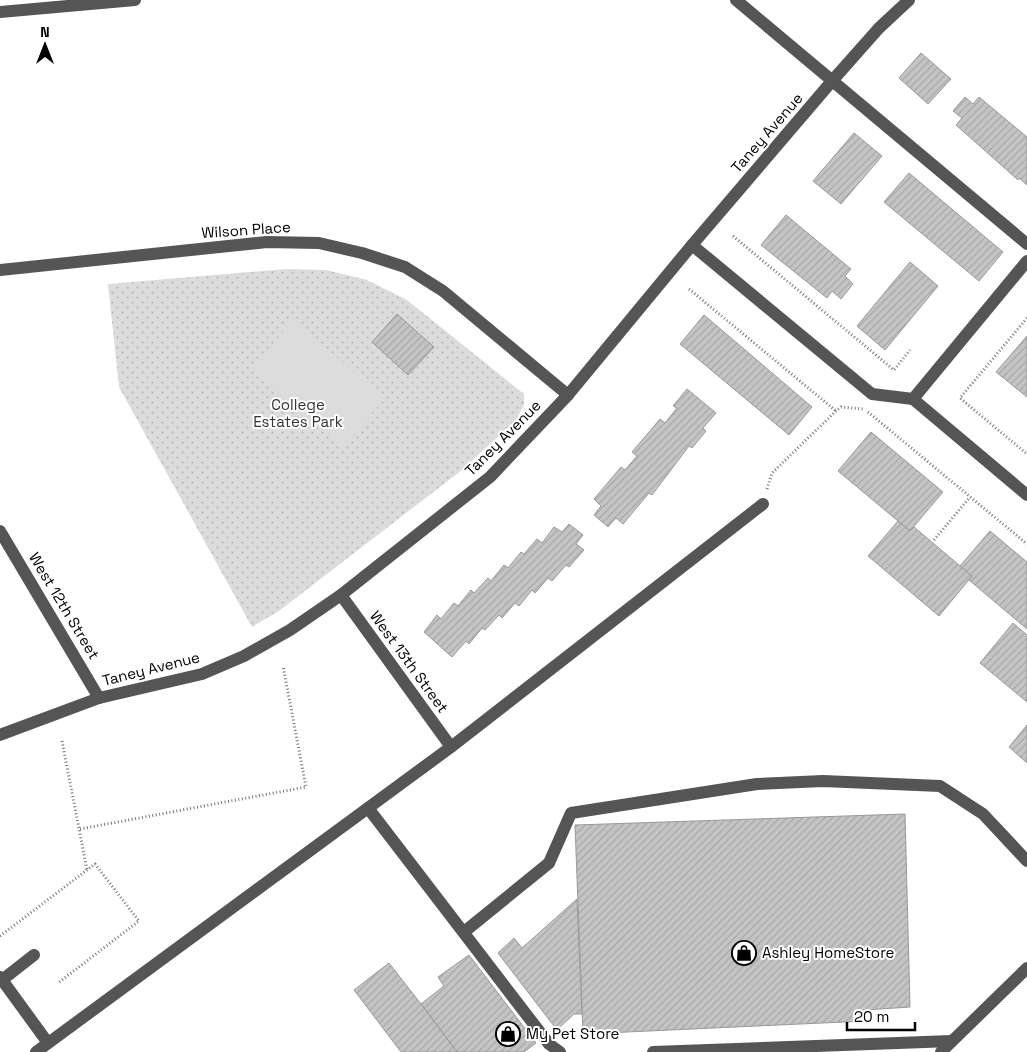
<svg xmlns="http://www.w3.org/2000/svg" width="1027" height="1052" viewBox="0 0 1027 1052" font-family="'Space Grotesk',sans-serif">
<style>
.green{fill:url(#green-dots)}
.pitch{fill:#dcdcdc}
.building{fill:url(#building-hatch);stroke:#999}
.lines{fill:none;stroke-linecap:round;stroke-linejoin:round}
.path{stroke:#777;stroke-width:3;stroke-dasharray:1 2.5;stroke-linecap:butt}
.minor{stroke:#555;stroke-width:12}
.labels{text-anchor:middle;stroke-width:4;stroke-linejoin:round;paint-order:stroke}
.street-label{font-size:15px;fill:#000;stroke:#fff}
.park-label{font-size:15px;fill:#333;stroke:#fff}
.poi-label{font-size:15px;fill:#000;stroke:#fff;text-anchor:start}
</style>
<defs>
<pattern id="green-dots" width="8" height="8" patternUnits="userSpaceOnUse" patternTransform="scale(1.25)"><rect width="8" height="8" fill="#dcdcdc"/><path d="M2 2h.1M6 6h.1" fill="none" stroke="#bbb" stroke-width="1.8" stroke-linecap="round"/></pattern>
<pattern id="building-hatch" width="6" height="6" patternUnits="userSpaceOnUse" patternTransform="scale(1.25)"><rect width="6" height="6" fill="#c4c4c4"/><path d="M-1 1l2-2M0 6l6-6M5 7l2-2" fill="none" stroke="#a7a7a7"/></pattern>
</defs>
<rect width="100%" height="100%" fill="#fff"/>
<path class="green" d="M287 269 326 270 367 280 407 300 524 394V405L516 420 462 470 279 611 252 627 119 387 108 284Z"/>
<path class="pitch" d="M293 320 385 398 342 448 251 370Z"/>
<g class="building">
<path d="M921 53 951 79 928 104 899 78Z"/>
<path d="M965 97 973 104 979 97 1027 137V185L1019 178 1018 180 956 125 962 118 953 111Z"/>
<path d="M854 133 882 156 841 204 813 181Z"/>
<path d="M909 173 1003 252 979 281 884 202Z"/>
<path d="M786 215 851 269 845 276 853 284 841 299 832 291 827 298 761 245Z"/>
<path d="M910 262 938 286 885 350 857 326Z"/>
<path d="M397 314 434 347 408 375 372 342Z"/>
<path d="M704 315 812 407 789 435 680 344Z"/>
<path d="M1027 336V397L996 372Z"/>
<path d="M687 389 716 413 703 428 706 431 692 448 689 446 652 495 649 493 623 524 616 518 608 527 594 515 601 506 594 499 621 467 625 470 637 456 632 452 660 419 665 423 677 408 673 406Z"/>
<path d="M871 432 943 492 910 531 838 471Z"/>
<path d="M898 521 910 531 914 527 972 576 939 616 868 556Z"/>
<path d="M569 524 583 535 576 544 584 550 569 567 566 565 552 581 548 578 535 593 532 590 519 606 515 603 502 618 499 615 485 630 482 628 469 644 466 641 452 657 424 632 437 615 441 619 454 603 458 606 471 590 474 593 488 578 491 581 504 565 508 568 521 552 524 554 537 539 542 543 554 527 562 532Z"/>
<path d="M990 531 1027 562V629L969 580 972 576 960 566Z"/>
<path d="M1013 623 1027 635V702L980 663Z"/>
<path d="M1027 725V763L1009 747Z"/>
<path d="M905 814 910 1007 865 1010 866 1021 583 1034 575 825Z"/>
<path d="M577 899 582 1014H574L557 1030 498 953 514 938 522 948Z"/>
<path d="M469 955 536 1043 524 1052H457L421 1004 444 986 438 977Z"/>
<path d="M389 963 421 1004 457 1052H401L354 990Z"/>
</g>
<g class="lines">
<g class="path">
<path d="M733 236 894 370 910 350"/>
<path d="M689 289 836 411"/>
<path d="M1027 318 960 398 1027 454"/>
<path d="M868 412 1027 544"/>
<path d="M767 489 772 473 836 411 841 407 863 409"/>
<path d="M934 540 970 497"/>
<path d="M62 741 87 870"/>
<path d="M80 829 306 787 283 666"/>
<path d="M0 936 95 864 139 921 58 983"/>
</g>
<g class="minor">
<path d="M736 0 1027 244"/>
<path d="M0 12 135 0"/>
<path d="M692 245 872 394 913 399 1027 495"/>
<path d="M0 270 267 242 319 243 362 253 405 267 443 291 568 395"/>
<path d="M913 399 1027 261"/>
<path d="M0 531 99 698"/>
<path d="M341 595 451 747"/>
<path d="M0 735 99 698 202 674 244 656 290 630 341 595 490 477 568 395 692 245 832 81 879 28 909 0"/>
<path d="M368 808 549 1044 560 1052"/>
<path d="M464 932 549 863 571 813 757 784 823 781 940 786 983 814 1027 861"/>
<path d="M0 977 48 1043"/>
<path d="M2 980 34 955"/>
<path d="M36 1052 451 747 763 504"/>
<path d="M653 1052 952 1041"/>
<path d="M941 1052 1027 968"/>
</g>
</g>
<defs>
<symbol id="shop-ring" viewBox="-11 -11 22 22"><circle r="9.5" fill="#fff" stroke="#000" stroke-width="1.5"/><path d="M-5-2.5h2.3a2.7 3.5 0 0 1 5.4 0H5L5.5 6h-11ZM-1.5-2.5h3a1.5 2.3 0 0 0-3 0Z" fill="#000"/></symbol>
</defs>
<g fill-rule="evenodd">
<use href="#shop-ring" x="730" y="939" width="28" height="28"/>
<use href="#shop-ring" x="494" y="1020" width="28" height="28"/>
</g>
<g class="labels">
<g class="street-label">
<text transform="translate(767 133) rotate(-49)" y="5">Taney Avenue</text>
<text transform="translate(246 230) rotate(-4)" y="5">Wilson Place</text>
<text transform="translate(503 438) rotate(-45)" y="5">Taney Avenue</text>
<text transform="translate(64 606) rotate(59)" y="5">West 12th Street</text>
<text transform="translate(409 662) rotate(54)" y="5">West 13th Street</text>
<text transform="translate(151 669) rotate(-14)" y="5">Taney Avenue</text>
</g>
<g class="park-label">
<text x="298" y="410">College<tspan x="298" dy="17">Estates Park</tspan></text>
</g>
<g class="poi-label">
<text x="762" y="958">Ashley HomeStore</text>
<text x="526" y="1039">My Pet Store</text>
</g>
</g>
<g transform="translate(45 45)" stroke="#ffffff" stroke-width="4" paint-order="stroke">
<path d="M0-4L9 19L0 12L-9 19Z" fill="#000000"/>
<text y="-8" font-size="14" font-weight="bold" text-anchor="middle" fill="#000000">N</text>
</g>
<path d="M847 1022v8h68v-8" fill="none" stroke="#000000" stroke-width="2.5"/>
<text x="854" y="1022" font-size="15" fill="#000000" stroke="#ffffff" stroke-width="4" paint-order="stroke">20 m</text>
</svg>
